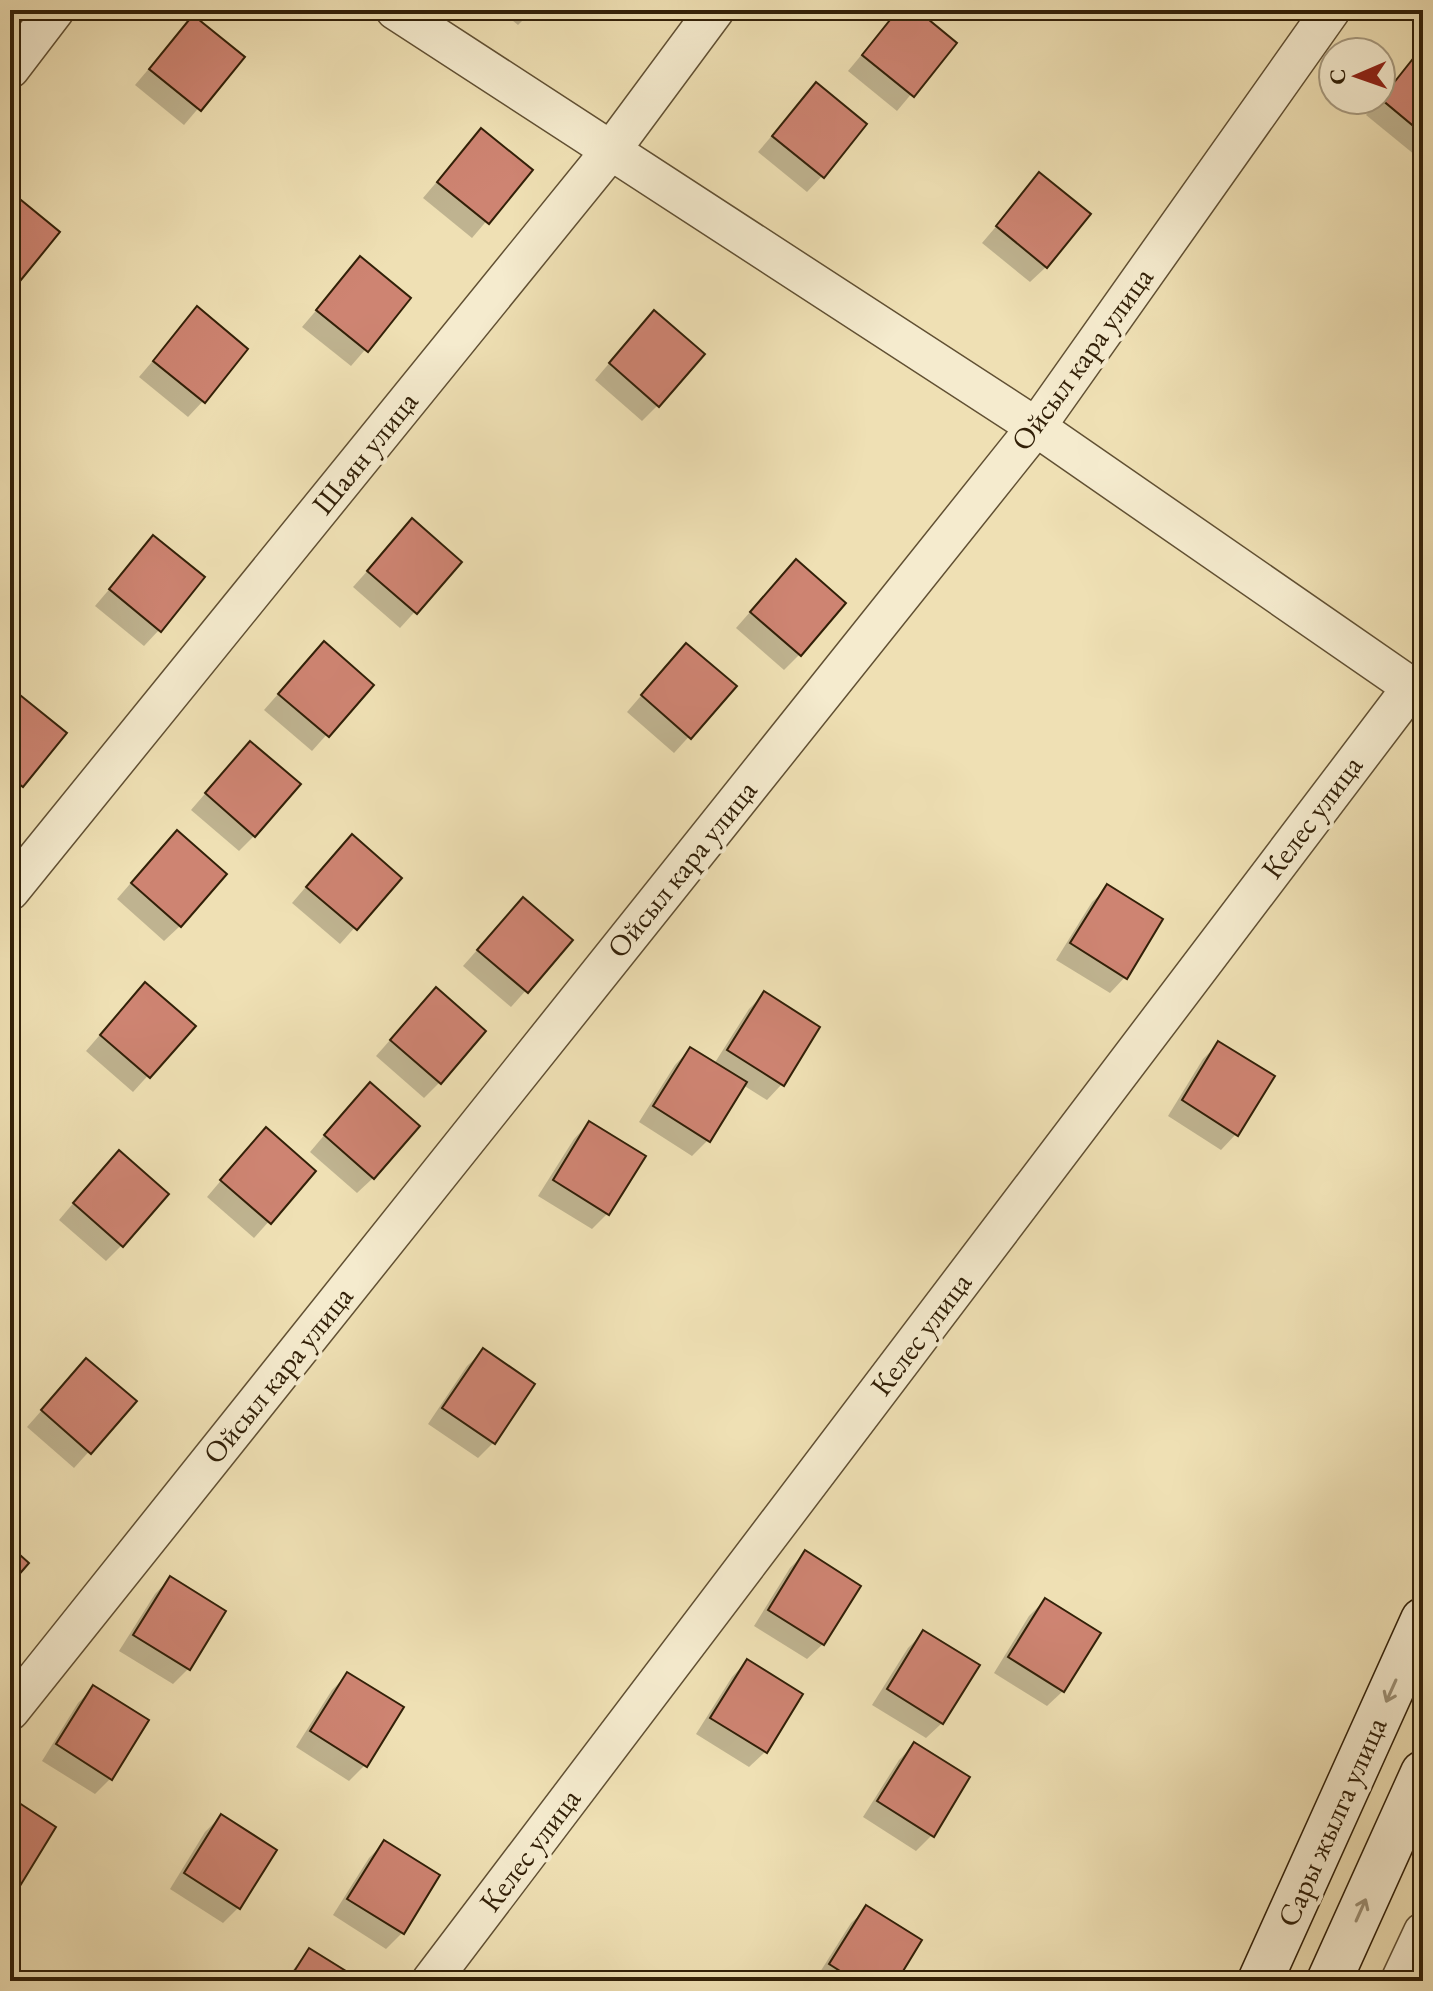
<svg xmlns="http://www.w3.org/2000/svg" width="1433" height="1991" viewBox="0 0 1433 1991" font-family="'EB Garamond',serif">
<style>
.shadow{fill:#0003}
.building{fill:#ce8472;stroke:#322008;stroke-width:2}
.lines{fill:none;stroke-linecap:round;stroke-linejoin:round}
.street-casing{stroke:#615033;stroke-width:41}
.secondary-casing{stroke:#322008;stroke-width:47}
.street{stroke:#f5ebce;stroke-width:38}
.secondary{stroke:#f5ebce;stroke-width:44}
.oneway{stroke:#9d9075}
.labels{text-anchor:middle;stroke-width:8;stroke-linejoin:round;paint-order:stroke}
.street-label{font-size:30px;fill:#322008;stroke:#f5ebce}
</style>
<rect width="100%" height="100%" fill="#efe0b4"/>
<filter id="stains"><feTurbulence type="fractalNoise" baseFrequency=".0025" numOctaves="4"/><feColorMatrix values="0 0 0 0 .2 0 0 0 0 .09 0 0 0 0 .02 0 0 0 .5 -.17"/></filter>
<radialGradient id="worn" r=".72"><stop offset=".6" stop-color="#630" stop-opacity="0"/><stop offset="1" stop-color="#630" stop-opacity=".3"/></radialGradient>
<g class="shadow">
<path d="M500 10H533L518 25Z"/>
<path d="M899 10H914L954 43 897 111 848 71Z"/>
<path d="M193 17 242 57 184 125 135 85Z"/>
<path d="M1423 49V147L1415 155 1366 115Z"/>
<path d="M816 84 822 176 807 192 758 152Z"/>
<path d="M481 130 530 170 472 238 423 198Z"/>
<path d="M1040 175 1046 267 1030 282 982 243Z"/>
<path d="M360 259 409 299 351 366 302 327Z"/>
<path d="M197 309 203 401 188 417 139 377Z"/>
<path d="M639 328 658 405 642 421 595 380Z"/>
<path d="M412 521 460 562 400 628 353 587Z"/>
<path d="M153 538 159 630 144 646 95 606Z"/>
<path d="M781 577 800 654 784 670 736 628Z"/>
<path d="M309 659 371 685 312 751 264 710Z"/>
<path d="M671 661 734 687 674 753 627 712Z"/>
<path d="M10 699 64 734 10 797Z"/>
<path d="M235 759 254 836 239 851 191 810Z"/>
<path d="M161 848 180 926 164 941 117 899Z"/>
<path d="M336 852 399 878 340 944 292 903Z"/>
<path d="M1108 887 1125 977 1110 993 1056 960 1092 902Z"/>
<path d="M508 915 570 941 511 1007 463 966Z"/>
<path d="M764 994 782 1084 767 1100 743 1085 708 1140 692 1156 639 1122 675 1065 690 1049 714 1064 749 1009Z"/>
<path d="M130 1000 193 1026 133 1092 86 1051Z"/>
<path d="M421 1005 440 1082 424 1098 376 1056Z"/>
<path d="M1218 1044 1236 1134 1221 1150 1168 1116 1203 1059Z"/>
<path d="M354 1100 373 1178 357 1193 310 1152Z"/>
<path d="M589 1123 607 1214 592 1229 538 1196 574 1139Z"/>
<path d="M251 1145 314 1171 254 1238 207 1197Z"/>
<path d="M103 1168 122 1245 106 1261 59 1220Z"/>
<path d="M483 1351 493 1443 478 1458 428 1424 467 1366Z"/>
<path d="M86 1360 134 1402 74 1468 27 1427Z"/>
<path d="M805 1553 823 1644 807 1659 754 1626 790 1568Z"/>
<path d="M170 1578 188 1669 173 1684 119 1651 155 1594Z"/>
<path d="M1045 1600 1063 1691 1047 1706 994 1673 1029 1616Z"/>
<path d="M924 1632 942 1723 926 1738 872 1705 908 1648Z"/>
<path d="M747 1661 800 1695 765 1752 749 1767 696 1734 732 1677Z"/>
<path d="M347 1675 365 1765 349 1781 296 1747 332 1690Z"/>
<path d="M93 1688 111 1778 95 1794 42 1761 78 1703Z"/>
<path d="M914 1745 932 1835 916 1851 863 1817 899 1760Z"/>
<path d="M10 1800 18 1885 10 1893Z"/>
<path d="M221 1816 239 1907 223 1923 170 1889 205 1832Z"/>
<path d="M384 1843 438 1876 402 1933 386 1949 333 1915 369 1858Z"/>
<path d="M867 1908 895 1981 815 1980 851 1923Z"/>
<path d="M309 1950 358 1981H284Z"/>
</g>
<g class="building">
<path d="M898 10H917L957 43 914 97 862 55Z"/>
<path d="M193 15 245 57 201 111 149 69Z"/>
<path d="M1423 46V134L1381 99Z"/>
<path d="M816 82 867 124 824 178 772 136Z"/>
<path d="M481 128 533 170 489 224 437 182Z"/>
<path d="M1039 172 1091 214 1047 268 996 226Z"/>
<path d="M10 191 60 232 16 286 10 281Z"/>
<path d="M360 256 411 298 368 352 316 310Z"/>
<path d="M197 306 248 349 205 403 153 361Z"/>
<path d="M654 310 705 354 659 407 609 363Z"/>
<path d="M412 518 462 562 417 614 367 571Z"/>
<path d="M153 535 205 577 161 632 109 589Z"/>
<path d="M796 559 846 603 801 656 750 612Z"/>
<path d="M324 641 374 685 329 737 278 694Z"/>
<path d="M686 643 737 686 691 739 641 695Z"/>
<path d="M15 691 67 733 23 787 10 777V697Z"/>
<path d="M250 741 301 784 255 837 205 793Z"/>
<path d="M177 830 227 874 181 927 131 883Z"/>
<path d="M352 834 402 878 357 930 306 887Z"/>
<path d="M1107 884 1163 919 1127 979 1070 943Z"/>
<path d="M523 897 573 940 528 993 477 950Z"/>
<path d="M145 982 196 1026 150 1078 100 1035Z"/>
<path d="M436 987 486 1031 441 1084 390 1040Z"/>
<path d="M764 991 820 1027 784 1086 727 1050Z"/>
<path d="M1218 1041 1275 1076 1238 1136 1182 1100Z"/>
<path d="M690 1047 747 1082 710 1142 653 1106Z"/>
<path d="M370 1082 420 1126 374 1179 324 1135Z"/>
<path d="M589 1121 646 1156 609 1215 553 1180Z"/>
<path d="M266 1127 316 1171 271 1224 220 1180Z"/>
<path d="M119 1150 169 1194 123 1247 73 1203Z"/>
<path d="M483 1348 535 1384 495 1444 442 1408Z"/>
<path d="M86 1358 137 1401 91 1454 41 1410Z"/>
<path d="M10 1546 29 1563 10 1585Z"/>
<path d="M805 1550 861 1586 824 1645 768 1610Z"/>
<path d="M170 1576 226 1611 190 1670 133 1635Z"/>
<path d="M1045 1598 1101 1633 1064 1692 1008 1657Z"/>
<path d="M923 1630 980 1665 943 1724 887 1689Z"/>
<path d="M747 1659 803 1694 767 1753 710 1718Z"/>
<path d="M347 1672 404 1707 367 1767 310 1731Z"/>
<path d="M93 1685 149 1720 112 1780 56 1744Z"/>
<path d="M914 1742 970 1777 934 1837 877 1801Z"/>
<path d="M10 1797 56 1827 20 1886 10 1880Z"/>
<path d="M221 1814 277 1850 240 1909 184 1873Z"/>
<path d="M384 1840 440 1875 404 1934 347 1899Z"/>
<path d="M866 1905 922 1940 897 1981H856L829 1964Z"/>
<path d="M309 1948 362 1981H288Z"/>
</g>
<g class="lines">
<defs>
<g id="street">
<path d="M395 10 1036 427 1423 695"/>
<path d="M10 69 55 10"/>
<path d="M10 891 612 149 715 10"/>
<path d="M10 1711 1036 427 1331 10"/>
<path d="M431 1981 1412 687"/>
<path d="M1400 1981 1423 1932"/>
</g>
<g id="secondary">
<path d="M1260 1981 1423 1620"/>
<path d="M1329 1981 1423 1773"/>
</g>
</defs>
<use href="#street" class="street-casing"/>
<use href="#secondary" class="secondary-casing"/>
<use href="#street" class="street"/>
<use href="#secondary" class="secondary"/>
</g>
<defs><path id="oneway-shaft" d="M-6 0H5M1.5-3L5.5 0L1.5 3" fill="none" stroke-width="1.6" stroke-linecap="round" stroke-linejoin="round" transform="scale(2)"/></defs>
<g class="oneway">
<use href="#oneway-shaft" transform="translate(1391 1691) rotate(114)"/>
<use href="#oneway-shaft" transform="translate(1361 1910) rotate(-66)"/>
</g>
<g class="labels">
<g class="street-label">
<text transform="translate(1082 359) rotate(-54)" y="10">Ойсыл кара улица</text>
<text transform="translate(365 453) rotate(-51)" y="10">Шаян улица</text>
<text transform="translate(1312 817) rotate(-53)" y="10">Келес улица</text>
<text transform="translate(682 869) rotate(-51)" y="10">Ойсыл кара улица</text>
<text transform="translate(921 1334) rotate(-53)" y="10">Келес улица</text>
<text transform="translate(278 1375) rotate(-51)" y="10">Ойсыл кара улица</text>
<text transform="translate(1332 1822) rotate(-66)" y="10">Сары жылга улица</text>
<text transform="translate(530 1850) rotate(-53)" y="10">Келес улица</text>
</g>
</g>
<rect width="1433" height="1991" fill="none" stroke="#efe0b4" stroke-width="40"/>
<rect x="12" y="12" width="1409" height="1967" fill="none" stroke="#322008" stroke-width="4"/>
<rect x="20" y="20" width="1393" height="1951" fill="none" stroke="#322008" stroke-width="2"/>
<g transform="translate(1357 76) rotate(268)"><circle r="38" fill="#f5ebce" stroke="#a79a7f" stroke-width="2"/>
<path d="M0-6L14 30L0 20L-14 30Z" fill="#8f2418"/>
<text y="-12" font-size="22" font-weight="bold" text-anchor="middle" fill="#322008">С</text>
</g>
<rect width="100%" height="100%" filter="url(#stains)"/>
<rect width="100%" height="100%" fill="url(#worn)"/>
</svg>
